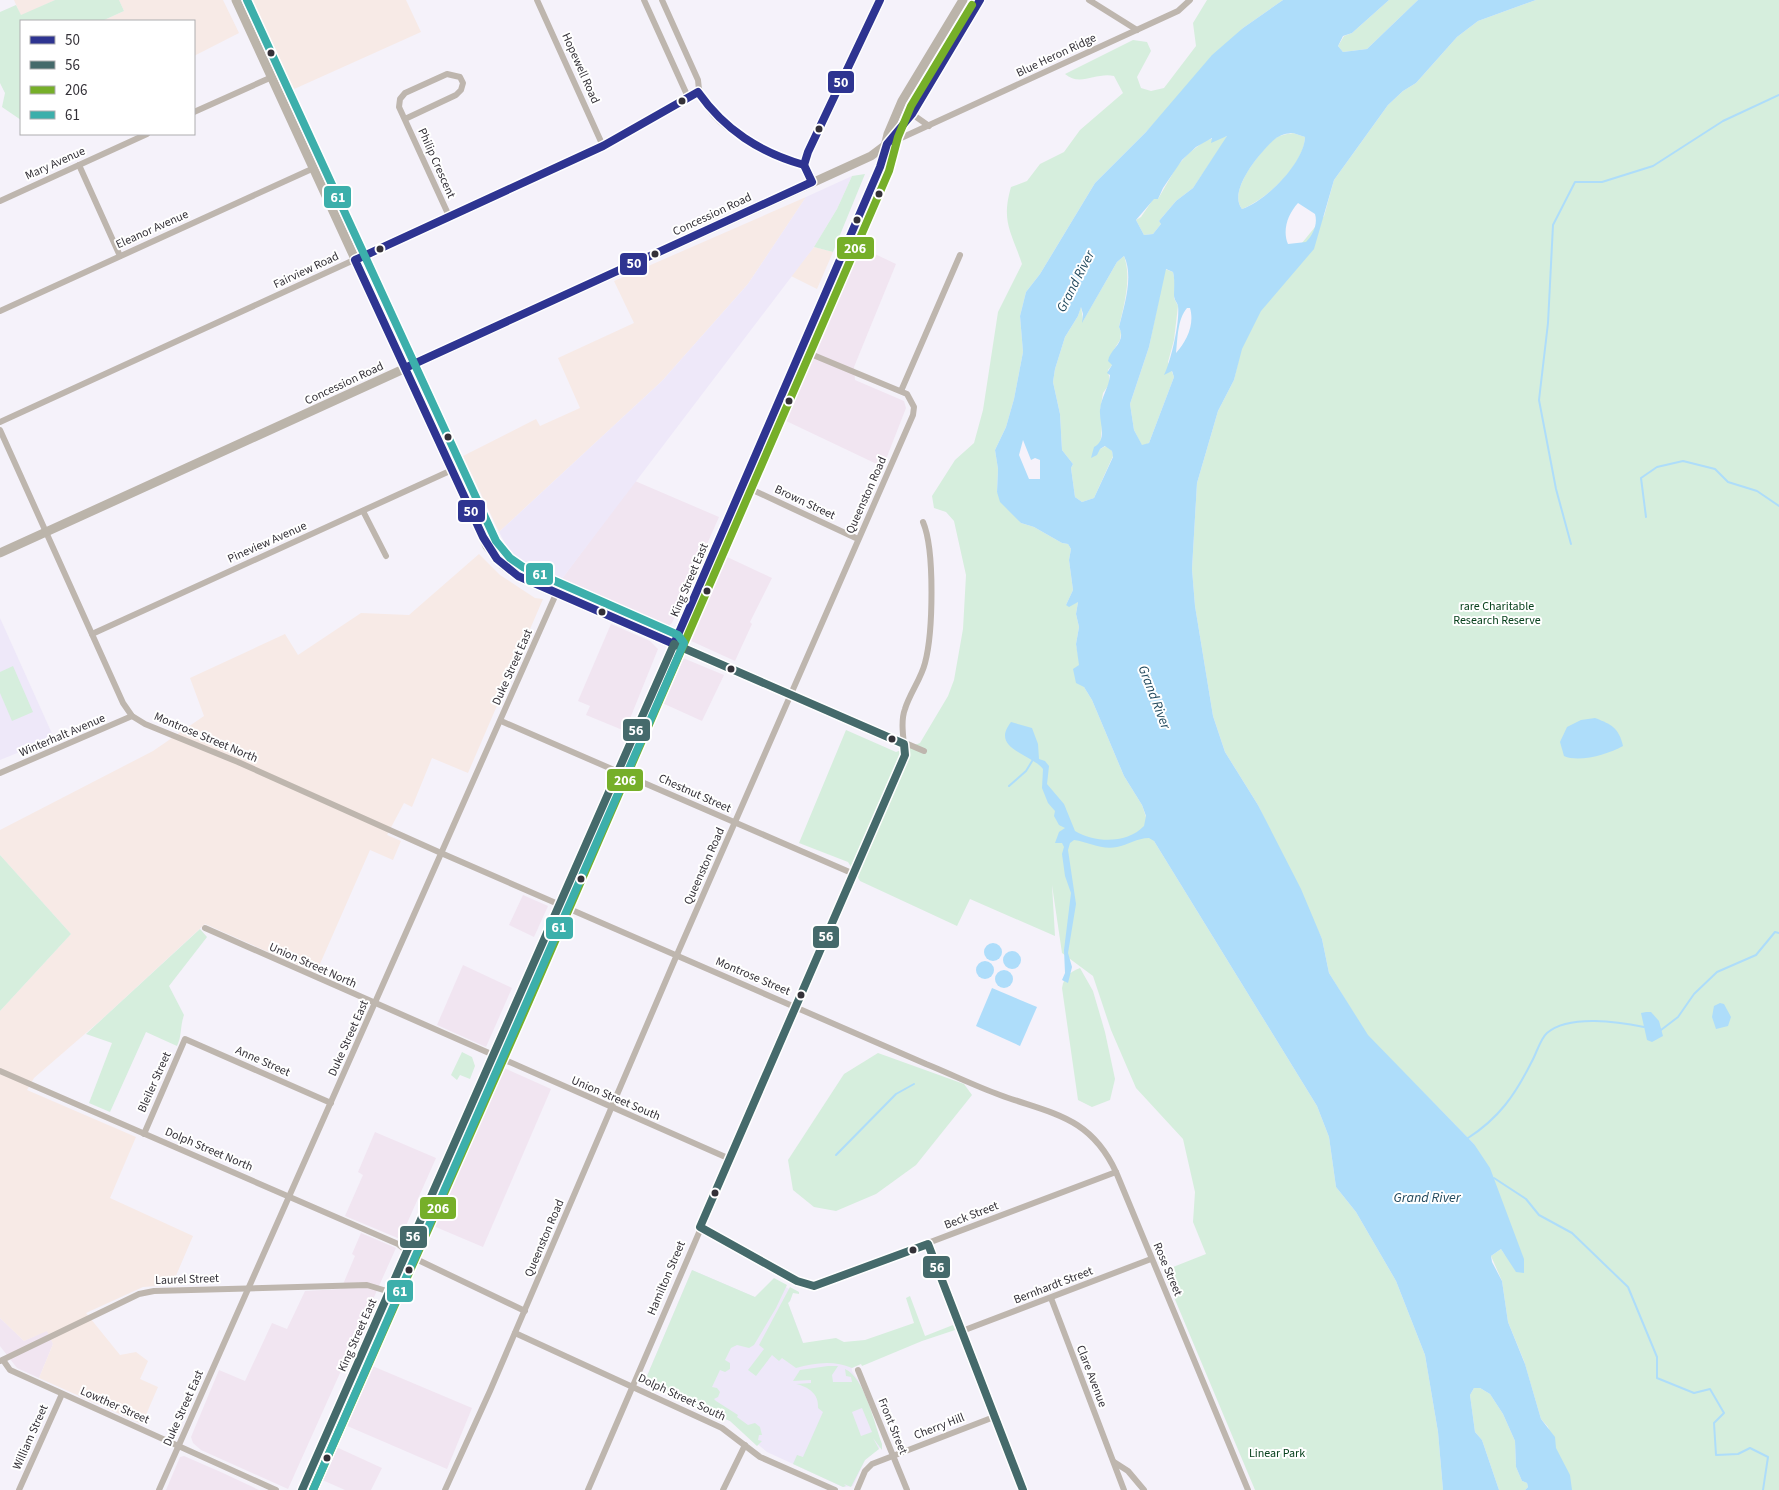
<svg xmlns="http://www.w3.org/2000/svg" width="1779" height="1490" viewBox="0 0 1779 1490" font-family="'Source Sans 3',sans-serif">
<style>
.commercial{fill:#f1e5f1}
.industrial{fill:#f7eae6}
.built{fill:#eee8f9}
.green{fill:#d6eedd;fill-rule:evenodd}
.water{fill:#aeddfa;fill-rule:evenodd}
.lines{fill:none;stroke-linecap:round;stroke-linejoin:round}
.stream{stroke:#aeddfa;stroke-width:2}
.minor{stroke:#beb6ae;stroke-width:6}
.tertiary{stroke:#beb6ae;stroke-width:8}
.secondary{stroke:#bbb4aa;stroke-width:9}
.bus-1-casing{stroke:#fff;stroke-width:11}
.bus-2-casing{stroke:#fff;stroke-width:11}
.bus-3-casing{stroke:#fff;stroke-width:11}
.bus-4-casing{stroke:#fff;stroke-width:11}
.bus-1{stroke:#2e3491;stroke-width:8}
.bus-2{stroke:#456a6b;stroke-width:8}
.bus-3{stroke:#76af29;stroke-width:8}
.bus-4{stroke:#3cafab;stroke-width:8}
.bus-dot{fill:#343138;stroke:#fff;stroke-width:2}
.labels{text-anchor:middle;stroke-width:4;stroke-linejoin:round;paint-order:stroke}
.street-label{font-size:12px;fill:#343138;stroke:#fff}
.park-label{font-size:12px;fill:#08411d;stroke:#fff}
.water-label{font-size:14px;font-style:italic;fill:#234a5e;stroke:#fff}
.line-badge{stroke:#fff;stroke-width:2}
.badge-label{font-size:14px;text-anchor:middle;font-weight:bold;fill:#fff}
</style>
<rect width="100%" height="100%" fill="#f5f2fa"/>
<g class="commercial">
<path d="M858 246 896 264 854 367 855 380 904 401 906 408 883 467 782 419Z"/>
<path d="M635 481 719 517 672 623 666 628H658L558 584Z"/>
<path d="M725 556 772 578 750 622 752 624 735 661 689 640Z"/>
<path d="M611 624 650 641 658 649 625 731 586 715 590 706 578 701Z"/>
<path d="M683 658 724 675 702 721 660 702Z"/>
<path d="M523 895 548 906 534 937 509 925Z"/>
<path d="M463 965 512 988 486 1047 437 1025Z"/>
<path d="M502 1067 551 1089 483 1247 431 1225Z"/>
<path d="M375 1132 436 1158 400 1239 345 1216 363 1175 358 1172Z"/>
<path d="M361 1233 396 1248 288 1489 201 1450 193 1443 191 1437 219 1370 245 1381 272 1323 287 1329 305 1291 341 1289 355 1256 352 1254Z"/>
<path d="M0 1318 24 1341 47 1330 53 1344 39 1378 17 1368 0 1346Z"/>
<path d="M370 1365 472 1408 447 1469 345 1425Z"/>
<path d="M334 1446 382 1468 371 1490H345L320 1479Z"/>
<path d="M184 1456 223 1473 259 1490H166L180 1457Z"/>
</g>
<g class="industrial">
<path d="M14 0H55L21 16Z"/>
<path d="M119 0H223L239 33 194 56V21H102L124 11Z"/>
<path d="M249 0H406L421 32 292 90Z"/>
<path d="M806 197 748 284 662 381 499 532 463 456 536 419 540 426 580 408 558 358 634 323 614 281Z"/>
<path d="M814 247 833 252 817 289 791 276Z"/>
<path d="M479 554 500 575 535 598 543 599 468 773 432 758 412 807 404 803 387 835 401 841 393 860 370 850 316 973 205 924 101 1020 34 1078 27 1090 136 1137 110 1198 193 1236 172 1285 143 1287 86 1313 120 1355 136 1352 148 1361 140 1379 158 1387 142 1424 39 1378 53 1344 47 1331 24 1341 0 1318V1011L71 934 0 855V830L153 751 204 716 190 678 285 634 298 655 361 613 409 615Z"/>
</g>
<g class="built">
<path d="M852 176 837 209 814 247 558 584 511 554 499 532 662 381 748 284 806 197Z"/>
<path d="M0 618 54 738 0 760Z"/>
<path d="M692 1270 755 1297 773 1280 793 1291 790 1301 788 1303 811 1363 851 1360 852 1371 859 1381 868 1404 882 1446 865 1460 853 1486 843 1487 767 1452 730 1421 644 1383Z"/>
</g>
<g class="green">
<path d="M55 0H119L124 11 102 21H21V120L2 107 5 93 0 83V12L16 5 21 15Z"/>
<path d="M1207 0H1283L1243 28 1146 132 1095 183 1040 274 1026 292 1020 316 1023 352 1014 399 1006 427 995 450 998 469 997 492 1021 523 1034 527 1062 543 1068 544 1071 549 1069 560 1073 590 1066 605 1078 602 1076 614 1079 627 1076 644 1084 687 1092 700 1124 776 1142 805 1154 841 1317 1106 1329 1137 1336 1187 1356 1212 1396 1281 1425 1355 1438 1432 1443 1490H1255L1163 1271 1206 1254 1193 1222 1195 1192 1183 1139 1136 1088 1111 1030 1093 976 1062 953 1052 885 1055 936 970 899 957 926 860 881 848 862 799 843 846 730 896 752 920 743 948 696 954 680 963 629 966 575 954 521 946 512 934 508 932 496 955 460 974 443 983 410 998 312 1022 264C1011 231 1001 222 1011 187L1027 181 1040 164 1064 152 1080 130 1123 93 1114 76C1096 72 1080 87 1065 74L1133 40 1147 42 1151 51 1137 77 1141 88 1151 91 1164 88 1196 46 1193 23Z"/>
<path d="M1389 0H1418L1367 49 1343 52 1338 46 1344 36 1352 33Z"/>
<path d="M1536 0H1779V1490H1565L1548 1427 1541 1419 1524 1361 1508 1322 1502 1281 1491 1256 1501 1249 1505 1255 1474 1144 1367 1035 1329 973 1322 939 1258 805 1225 752 1213 716 1195 606 1192 569 1197 483 1218 411 1234 380 1239 358 1244 314 1324 216 1334 180 1388 105 1403 91 1416 83 1457 37 1478 21Z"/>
<path d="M1293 133 1305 137C1304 165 1267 199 1242 209 1227 191 1261 151 1274 139 1280 135 1287 134 1293 133Z"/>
<path d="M1228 136 1193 188 1176 201 1159 221 1161 224 1153 234 1144 235 1136 220 1141 217 1154 198 1158 199 1177 166 1189 153 1206 140Z"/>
<path d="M865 174 833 252 814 247 837 209 852 176Z"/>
<path d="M1124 256C1132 278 1124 305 1119 327L1121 332 1120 340 1113 351 1112 365 1108 370 1110 383 1103 393 1100 411 1102 425 1100 449 1106 446 1112 451 1113 456 1094 498 1082 502 1075 497 1071 468 1073 464 1062 450 1060 414 1053 382 1055 369 1065 337 1078 316 1081 306 1083 321 1117 262Z"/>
<path d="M1165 269 1173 272 1175 283 1174 298 1178 306 1174 340 1168 362 1174 377 1149 443 1142 446 1134 430 1130 404 1149 347Z"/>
<path d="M13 666 33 712 12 721 0 693V672Z"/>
<path d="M0 855 71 934 0 1011Z"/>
<path d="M200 929 207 937 169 986 184 1015C180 1026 182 1036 177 1046L146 1032 110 1112 89 1103 112 1043 86 1034Z"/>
<path d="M1080 968 1093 991 1105 1032 1115 1079 1110 1100 1092 1107 1078 1100 1062 988C1064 976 1070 972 1080 968Z"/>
<path d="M462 1052 472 1057 475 1066 470 1079 460 1075 457 1080 451 1075Z"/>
<path d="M878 1053 964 1084 972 1095 916 1165 876 1194 836 1211 814 1207 793 1190 788 1160 844 1074Z"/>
<path d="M692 1270 755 1297 774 1278 787 1285 776 1308 754 1345 749 1348 737 1345 731 1348 725 1360 730 1363V1369L725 1372 720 1370 712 1387 717 1388 720 1392 718 1397 714 1399 716 1401 738 1415 737 1417 748 1425 755 1423 760 1427 762 1435H759L758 1440 762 1441 757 1446 730 1421 644 1383Z"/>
<path d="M790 1287 799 1292V1294L793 1293 790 1301 788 1303 803 1343 836 1338 844 1342 865 1340 914 1323 906 1298 910 1296 925 1336 953 1325 955 1330 922 1341 862 1366 861 1364 852 1368C834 1360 814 1363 796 1368L782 1358 779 1361 772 1355 756 1376 748 1370 764 1349 759 1345Z"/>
<path d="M828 1366H838L832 1375 833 1382H852L851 1377 846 1376 845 1369C865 1378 874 1423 882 1444V1450L873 1438 879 1449 865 1460 851 1487 844 1484 846 1486 843 1487 793 1464 797 1455 803 1457 823 1412 818 1408C819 1394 809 1387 796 1384L811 1383V1380L793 1381 800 1370ZM862 1408 872 1432 861 1436 852 1412Z"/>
<path d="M1474 1388H1480L1490 1394 1503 1414 1515 1441 1516 1467 1522 1481 1527 1483 1528 1487 1525 1490H1499L1482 1440 1475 1432 1470 1395Z"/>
</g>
<g class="water">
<path d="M1283 0H1389L1352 33 1343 36 1338 46 1343 52 1367 49 1418 0H1536L1478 21 1457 37 1416 83 1403 91 1388 105 1334 180 1314 249 1261 311 1242 349 1234 380 1218 411 1197 483 1192 569 1195 606 1213 716 1225 752 1258 805 1301 889 1322 939 1329 973 1368 1035 1474 1144 1490 1168 1524 1259V1273L1516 1272 1501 1249 1491 1256 1492 1262 1502 1281 1508 1322 1525 1364 1541 1419 1555 1437 1556 1448 1570 1475 1572 1490H1525L1528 1487 1527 1483 1522 1481 1516 1467 1515 1441 1503 1414 1490 1394 1480 1388H1474L1470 1395 1475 1432 1482 1440 1499 1490H1443L1438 1432 1425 1355 1396 1281 1356 1212 1336 1187 1329 1137 1317 1106 1154 841 1149 838C1137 838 1128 845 1117 847 1101 850 1089 842 1074 840L1070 843 1068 850 1076 904 1068 953 1072 967 1068 983 1062 980 1065 973 1064 950 1071 893 1065 876 1062 854 1064 847 1062 843H1055L1059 832 1065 828 1059 825 1054 816 1055 811 1048 803 1042 788 1043 769C1030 753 990 749 1011 722L1032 728 1038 744 1039 759 1045 761 1049 766 1047 784 1064 804 1075 831C1095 843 1127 844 1144 826L1146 816 1142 805 1124 776 1092 700 1084 687 1076 683 1073 669 1079 665 1076 644 1079 627 1076 614 1078 602 1069 607 1066 605 1073 590 1069 560 1071 549 1068 544 1062 543 1034 527 1021 523 1000 502 997 492 998 469 995 450 1006 427 1014 399 1023 352 1020 316 1026 292 1040 274 1095 183 1146 132 1212 55 1243 28ZM1293 133 1305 137C1304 163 1266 201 1242 209 1227 191 1261 151 1275 139 1280 135 1287 133 1293 133ZM1227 136 1193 188 1176 201 1159 221 1161 224 1153 234 1144 235 1136 220 1154 199H1158L1163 188 1182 160 1196 147 1212 138 1211 143ZM1298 203 1315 214C1318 224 1313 235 1306 242L1288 244C1282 230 1288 214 1298 203ZM1124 256C1134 276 1124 306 1119 327 1127 343 1110 348 1108 361L1112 365 1107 373 1110 375C1109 388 1101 397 1100 410 1099 423 1108 439 1094 447L1091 458 1097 455 1100 449 1105 446 1112 451 1113 457 1094 498 1082 502 1075 497 1071 468 1073 464 1062 450 1060 414 1053 382 1055 369 1065 337 1078 316 1081 307 1083 314 1082 323 1117 262ZM1166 269 1173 272C1175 280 1174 287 1174 295 1174 300 1177 302 1178 306 1180 322 1171 361 1164 375L1172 371 1174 377 1149 443 1142 445 1134 430 1130 404 1149 347ZM1187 308H1190C1195 325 1186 342 1176 353 1178 338 1177 320 1187 308ZM1023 440 1031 460 1035 458 1040 460V479H1029L1019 455Z"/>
<path d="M1595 718C1611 724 1619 728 1623 746 1609 754 1579 763 1564 756L1560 742 1567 727 1581 720Z"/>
<circle cx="993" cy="952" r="9"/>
<circle cx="1012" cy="960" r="9"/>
<circle cx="985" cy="970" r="9"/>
<circle cx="1004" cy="979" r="9"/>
<path d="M992 988 1037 1007 1020 1046 976 1026Z"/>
<path d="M1720 1003 1724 1004 1731 1017 1728 1026 1716 1029 1712 1017 1714 1006Z"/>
<path d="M1646 1012H1651L1659 1021 1663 1036 1652 1042 1647 1040 1641 1013Z"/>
</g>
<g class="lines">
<g class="stream">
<path d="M1646 517 1641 478 1657 467 1683 461 1715 469 1728 482 1757 491 1779 506"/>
<path d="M1571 544 1556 489 1539 400 1548 323 1553 225 1575 182H1602L1653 166 1723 121 1779 95"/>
<path d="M1009 786 1026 771 1034 758"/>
<path d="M1661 1030 1678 1017 1694 994 1717 972 1756 955 1775 932 1779 933"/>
<path d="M1468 1138C1499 1118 1515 1095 1531 1063 1536 1055 1540 1039 1547 1033 1569 1014 1620 1022 1644 1027"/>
<path d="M836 1155 896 1094 914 1084"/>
<path d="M1494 1178 1526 1199 1539 1215 1572 1233 1628 1287 1657 1357V1378L1694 1393 1710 1389 1724 1413 1714 1423 1716 1455 1738 1454 1750 1448 1768 1457 1763 1490"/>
</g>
<g class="minor">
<path d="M537 0 603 146"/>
<path d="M644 0 688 97"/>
<path d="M662 0 698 80C699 124 767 155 804 165"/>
<path d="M1089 0 1137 30"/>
<path d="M194 112 272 77"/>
<path d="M912 114 929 126"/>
<path d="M405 119 456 95 461 90 463 83 460 77 447 74 405 93 400 99 399 107 449 216"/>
<path d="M888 144 1178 11 1190 0"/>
<path d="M79 165 120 256"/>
<path d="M0 201 147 134"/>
<path d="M0 311 314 168"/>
<path d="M901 391 960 255"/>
<path d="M0 422 603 146 698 92"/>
<path d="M0 430 123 703 132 716 145 724 238 762 441 853 926 1064C951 1074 975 1086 1000 1095 1052 1114 1090 1116 1116 1172L1248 1490"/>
<path d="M742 485 858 539"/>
<path d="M363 511 386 556"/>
<path d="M92 634 452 470"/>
<path d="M674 644 924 751"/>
<path d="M501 721 854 874"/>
<path d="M0 773 132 716"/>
<path d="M205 928 730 1159"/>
<path d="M0 1071 398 1244 416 1259 525 1311"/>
<path d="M144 1134 185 1039 331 1103"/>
<path d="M700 1227 797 1281 814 1286 1116 1172"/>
<path d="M928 1244 1023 1490"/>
<path d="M1051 1298 1124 1490"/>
<path d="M962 1331 1151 1259"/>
<path d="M515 1333 722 1428 760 1457 835 1490"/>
<path d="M3 1360 10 1370 276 1490"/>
<path d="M0 1361 139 1294 154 1291 367 1285 390 1292"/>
<path d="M858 1370 907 1490"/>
<path d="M1114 1462 1128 1471 1144 1490"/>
<path d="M19 1490 62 1394"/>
<path d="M159 1490 556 594"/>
<path d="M445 1490 490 1391 679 950 913 415 914 407 907 394 801 350"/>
<path d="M588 1490 905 755C904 741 900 722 905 709 910 693 921 679 925 663 933 633 935 550 923 522"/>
<path d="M723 1490 745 1445"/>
<path d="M857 1490 865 1471 872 1464 994 1417"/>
</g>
<path class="tertiary" d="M812 182 804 165 808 152 880 0"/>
<g class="secondary">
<path d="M236 0 487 546 503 565 518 576 674 644"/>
<path d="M0 553 871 156 887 144 912 114 980 0"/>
<path d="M302 1490C499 1051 689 609 880 167L888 134 902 101 963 0"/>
</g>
<defs>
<g id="bus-1">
<path d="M804 165 808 152 880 0"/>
<path d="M405 368 812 182 804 165C759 152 725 130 698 92L603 146 355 260 483 537 497 559 518 576 674 644"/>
<path d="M674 644 880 167 887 144 912 114 980 0"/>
</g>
<path id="bus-2" d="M302 1490 674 644 904 744 905 755 700 1227 797 1281 814 1286 928 1244 1023 1490"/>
<path id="bus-3" d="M313 1490 530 999 889 171 898 137 911 106 972 5"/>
<path id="bus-4" d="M247 0 496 541 510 558 523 567 678 635 684 643 313 1490"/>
</defs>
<use href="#bus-1" class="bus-1-casing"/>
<use href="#bus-2" class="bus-2-casing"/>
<use href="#bus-3" class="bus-3-casing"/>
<use href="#bus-4" class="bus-4-casing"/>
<use href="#bus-1" class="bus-1"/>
<use href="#bus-2" class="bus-2"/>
<use href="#bus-3" class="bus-3"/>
<use href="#bus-4" class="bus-4"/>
</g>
<g class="bus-dot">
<circle cx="271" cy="53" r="4.5"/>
<circle cx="682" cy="101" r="4.5"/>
<circle cx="819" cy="129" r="4.5"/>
<circle cx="879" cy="194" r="4.5"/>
<circle cx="857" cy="220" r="4.5"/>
<circle cx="380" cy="249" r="4.5"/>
<circle cx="655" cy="254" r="4.5"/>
<circle cx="789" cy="401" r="4.5"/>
<circle cx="448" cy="437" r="4.5"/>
<circle cx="707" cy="591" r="4.5"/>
<circle cx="602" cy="612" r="4.5"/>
<circle cx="731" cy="669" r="4.5"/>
<circle cx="892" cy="739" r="4.5"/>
<circle cx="581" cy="879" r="4.5"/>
<circle cx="801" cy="995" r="4.5"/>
<circle cx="715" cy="1193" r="4.5"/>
<circle cx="913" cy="1250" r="4.5"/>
<circle cx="409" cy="1270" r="4.5"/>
<circle cx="327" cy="1458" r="4.5"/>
</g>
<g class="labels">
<g class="street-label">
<text transform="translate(1056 55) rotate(-25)" y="4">Blue Heron Ridge</text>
<text transform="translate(581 68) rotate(66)" y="4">Hopewell Road</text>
<text transform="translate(55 163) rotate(-24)" y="4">Mary Avenue</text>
<text transform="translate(437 163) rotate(66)" y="4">Philip Crescent</text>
<text transform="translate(712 214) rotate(-25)" y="4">Concession Road</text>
<text transform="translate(152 229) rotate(-24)" y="4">Eleanor Avenue</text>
<text transform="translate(306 270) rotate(-25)" y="4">Fairview Road</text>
<text transform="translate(344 383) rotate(-25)" y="4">Concession Road</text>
<text transform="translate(866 495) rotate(-66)" y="4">Queenston Road</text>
<text transform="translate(805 502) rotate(25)" y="4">Brown Street</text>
<text transform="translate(267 542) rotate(-24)" y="4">Pineview Avenue</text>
<text transform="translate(689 580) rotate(-67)" y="4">King Street East</text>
<text transform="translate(512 667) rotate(-66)" y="4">Duke Street East</text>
<text transform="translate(62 735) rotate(-23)" y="4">Winterhalt Avenue</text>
<text transform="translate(206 737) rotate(23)" y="4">Montrose Street North</text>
<text transform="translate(695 793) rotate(24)" y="4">Chestnut Street</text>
<text transform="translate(704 866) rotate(-66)" y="4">Queenston Road</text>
<text transform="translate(313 965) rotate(24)" y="4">Union Street North</text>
<text transform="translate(753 976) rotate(23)" y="4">Montrose Street</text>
<text transform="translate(348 1038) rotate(-66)" y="4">Duke Street East</text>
<text transform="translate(263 1061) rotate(24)" y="4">Anne Street</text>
<text transform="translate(154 1082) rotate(-66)" y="4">Bleiler Street</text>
<text transform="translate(616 1098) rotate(23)" y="4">Union Street South</text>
<text transform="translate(209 1149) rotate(23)" y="4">Dolph Street North</text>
<text transform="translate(971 1215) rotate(-21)" y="4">Beck Street</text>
<text transform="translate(544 1238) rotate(-67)" y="4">Queenston Road</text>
<text transform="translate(1168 1269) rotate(67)" y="4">Rose Street</text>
<text transform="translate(666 1278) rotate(-67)" y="4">Hamilton Street</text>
<text transform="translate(187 1279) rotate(-2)" y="4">Laurel Street</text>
<text transform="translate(1053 1285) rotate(-21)" y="4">Bernhardt Street</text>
<text transform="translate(357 1335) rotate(-66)" y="4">King Street East</text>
<text transform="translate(1092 1376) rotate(69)" y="4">Clare Avenue</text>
<text transform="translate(682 1397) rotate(25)" y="4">Dolph Street South</text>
<text transform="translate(115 1405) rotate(24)" y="4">Lowther Street</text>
<text transform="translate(183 1408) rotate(-66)" y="4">Duke Street East</text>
<text transform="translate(893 1426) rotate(68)" y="4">Front Street</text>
<text transform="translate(939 1426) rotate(-21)" y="4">Cherry Hill</text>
<text transform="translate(30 1437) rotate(-66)" y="4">William Street</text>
</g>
<g class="park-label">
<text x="1497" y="610">rare Charitable<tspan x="1497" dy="14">Research Reserve</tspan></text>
<text x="1277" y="1457">Linear Park</text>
</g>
<g class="water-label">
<text transform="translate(1075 281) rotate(-63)" y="5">Grand River</text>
<text transform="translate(1155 697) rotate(69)" y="5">Grand River</text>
<text x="1427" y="1202">Grand River</text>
</g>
</g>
<g class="line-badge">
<rect x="827" y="70" width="28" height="24" rx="5" fill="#2e3491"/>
<rect x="323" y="185" width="29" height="24" rx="5" fill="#3cafab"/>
<rect x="836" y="236" width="39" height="24" rx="5" fill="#76af29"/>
<rect x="619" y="252" width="29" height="24" rx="5" fill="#2e3491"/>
<rect x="457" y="499" width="29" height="24" rx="5" fill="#2e3491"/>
<rect x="525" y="562" width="29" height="24" rx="5" fill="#3cafab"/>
<rect x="622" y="718" width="29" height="24" rx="5" fill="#456a6b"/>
<rect x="606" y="768" width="38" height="24" rx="5" fill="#76af29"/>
<rect x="545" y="916" width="29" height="24" rx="5" fill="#3cafab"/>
<rect x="812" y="925" width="28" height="24" rx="5" fill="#456a6b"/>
<rect x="419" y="1196" width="38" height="24" rx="5" fill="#76af29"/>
<rect x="399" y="1225" width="29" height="24" rx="5" fill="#456a6b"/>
<rect x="922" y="1255" width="29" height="24" rx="5" fill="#456a6b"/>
<rect x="386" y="1279" width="28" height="24" rx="5" fill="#3cafab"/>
</g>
<g class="badge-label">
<text x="841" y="87">50</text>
<text x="338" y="202">61</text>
<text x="855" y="253">206</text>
<text x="634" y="268">50</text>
<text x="471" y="516">50</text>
<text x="540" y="579">61</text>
<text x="636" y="735">56</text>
<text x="625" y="785">206</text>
<text x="559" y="932">61</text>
<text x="826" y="941">56</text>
<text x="438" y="1213">206</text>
<text x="413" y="1241">56</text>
<text x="937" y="1272">56</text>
<text x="400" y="1296">61</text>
</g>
<rect x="20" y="20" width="175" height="115" fill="#ffffff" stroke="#aeadaf"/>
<rect x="30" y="36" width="25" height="8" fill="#2e3491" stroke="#aeadaf"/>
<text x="65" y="45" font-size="15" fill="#343138">50</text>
<rect x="30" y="61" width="25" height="8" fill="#456a6b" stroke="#aeadaf"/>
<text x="65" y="70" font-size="15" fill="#343138">56</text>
<rect x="30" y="86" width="25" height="8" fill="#76af29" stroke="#aeadaf"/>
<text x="65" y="95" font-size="15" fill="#343138">206</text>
<rect x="30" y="111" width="25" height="8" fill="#3cafab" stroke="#aeadaf"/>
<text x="65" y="120" font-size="15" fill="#343138">61</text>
</svg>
